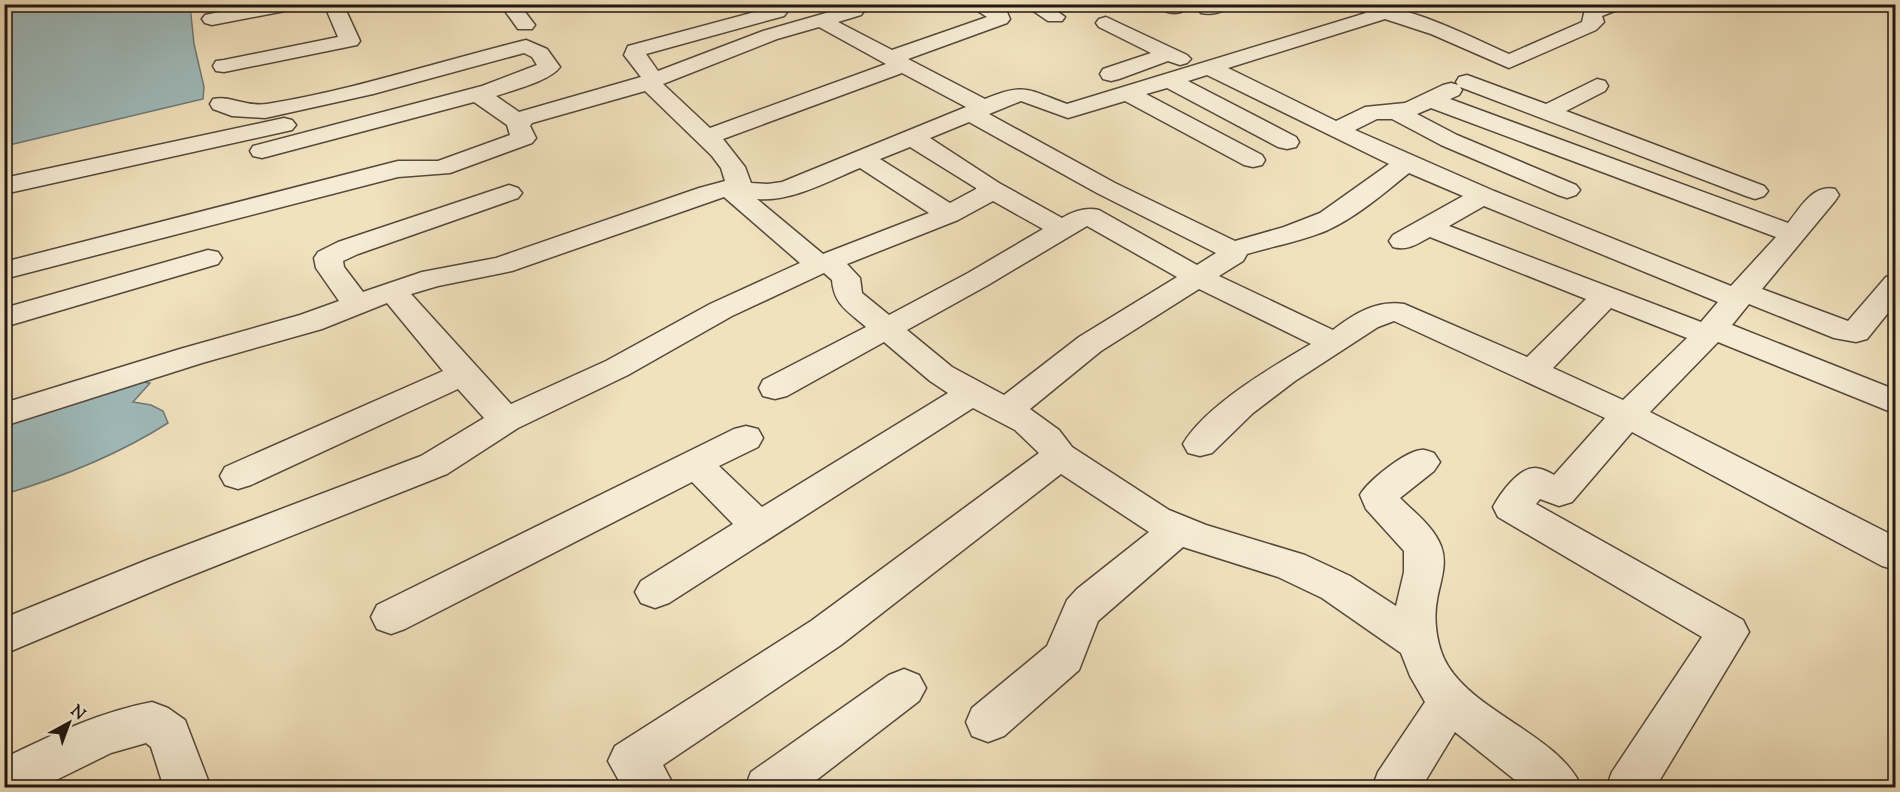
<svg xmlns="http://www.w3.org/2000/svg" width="1900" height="792" viewBox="0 0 1900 792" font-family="'Sorts Mill Goudy',serif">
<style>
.water{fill:#9fbbbc;stroke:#6d7978;stroke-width:1.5}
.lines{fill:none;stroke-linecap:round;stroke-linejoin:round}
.minor-casing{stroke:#55493c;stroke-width:3}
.minor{fill:#f6ecd5;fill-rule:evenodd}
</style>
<rect width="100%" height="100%" fill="#f1e2be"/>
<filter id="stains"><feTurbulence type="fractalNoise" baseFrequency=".00333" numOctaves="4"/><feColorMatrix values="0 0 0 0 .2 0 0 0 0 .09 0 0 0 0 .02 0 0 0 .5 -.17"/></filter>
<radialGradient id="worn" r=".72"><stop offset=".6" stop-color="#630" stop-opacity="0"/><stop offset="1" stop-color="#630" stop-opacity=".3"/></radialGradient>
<g class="water">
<path d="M4 5H190L194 44 204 87 203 99 5 146Z"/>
<path d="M128 380 150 383 133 402 151 405 163 411 168 423C116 456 63 477 5 494V421Z"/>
</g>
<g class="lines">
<defs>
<g id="minor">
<path d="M257 4H299L297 8 290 10 212 25 205 23 202 19 205 15Z"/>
<path d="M324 4H343L360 41 357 45 224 72 216 71 213 66 216 61 224 60 338 37Z"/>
<path d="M500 4H519L535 25 532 29H518Z"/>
<path d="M967 4H992L1007 12 1010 19 1007 23 908 59 985 99C1025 82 1029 90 1067 104L1366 13 1358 10 1356 4C1409 4 1461 33 1509 54L1582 22 1585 9 1596 4H1624L1622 8 1602 16 1604 22 1596 30 1509 68 1431 34 1385 19 1228 68 1336 121 1365 107 1405 103 1443 85 1451 83 1458 85 1456 82 1459 77 1467 75 1546 104 1597 79 1605 81 1608 86 1605 91 1566 111 1764 186 1768 191 1764 196 1755 199 1746 196 1460 87 1462 90 1459 95 1450 99 1788 223C1801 207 1813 184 1835 189L1839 195 1835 201 1762 289 1848 321 1886 277 1896 274V303L1867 339 1856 342 1834 338 1749 304 1732 325 1896 390V414L1718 342 1650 412 1896 537V570L1882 566 1632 432 1572 502 1559 506 1540 499 1536 504 1743 620 1749 632 1655 788H1606L1612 772 1702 637 1498 517 1493 507C1500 494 1518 468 1535 468 1541 468 1549 472 1554 475L1605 418 1394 321 1378 327 1295 381 1253 413 1212 453 1200 456 1188 453 1183 444C1205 406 1273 366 1311 344L1199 289 1101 351 1030 409 1059 430 1072 447 1169 510 1206 525 1305 555 1350 576 1396 606 1404 572V551L1366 509 1360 495C1367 482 1405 451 1421 450 1425 449 1430 452 1434 453L1440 462 1434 471 1400 498C1414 512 1434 527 1441 546 1448 564 1440 582 1437 600 1433 621 1437 648 1448 666 1479 715 1560 736 1582 788H1525L1455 732 1421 788H1372L1378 772 1425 702 1410 676 1401 653 1322 598 1278 577 1183 547 1098 621 1079 670 1004 736 988 742 972 736 966 722 972 708 1047 646 1067 600 1077 589 1149 532 1061 474 841 645 663 765 675 788H623L608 761 615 746 811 621 1039 453 1015 430 973 408 669 603 655 608 641 603 635 592 641 581 733 524 692 482 405 629 391 634 377 629 371 617 377 605 734 429 746 426 758 429 763 438 758 447 719 466 762 507 948 393 930 381 884 342 787 396 775 399 763 396 759 388 763 380 866 327C848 311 834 305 832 280L824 273 732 316 628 375 518 428 447 474 175 582 4 654V618L147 560 421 456 484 418 458 389 251 485 238 489 225 485 220 476 225 467 443 371 387 303 322 329 202 363 4 426V403L180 349 300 315 339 301 316 268 314 258 318 252 338 242 509 185 518 188 522 193 518 198 358 254 343 261 344 267 363 292 422 272 496 258 699 188 725 181 721 168 712 156 645 91 532 123 530 126 536 138 532 143 450 173 398 177 4 279V262L398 161H438L510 135 507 125 474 102 262 158 253 156 250 151 253 146 482 86 537 65 532 57 524 53 373 94 265 118 232 116 213 109 210 104 213 99C229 95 246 107 267 104 354 90 440 61 526 40L547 49 560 67C550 81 513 90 496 96L519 112 641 77 624 55 628 46 777 6 784 8 787 12 784 16 646 54 658 71 763 31 854 5 861 7 864 11 861 15 838 22 892 50 987 17ZM819 27 886 64 710 128 663 84 777 39ZM902 73 966 107 782 182 768 184 751 183 745 167 723 139ZM1207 75 1389 164 1320 213 1284 227 1235 241 1115 183 989 114 1021 101 1068 118 1125 101 1244 165 1253 167 1262 165 1265 160 1262 155 1146 94 1167 88 1278 147 1287 149 1296 147 1299 142 1296 137 1188 81ZM1431 108 1776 237 1731 286 1494 191 1355 130 1377 119H1392L1441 145 1558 195 1567 198 1576 195 1580 190 1576 185 1457 135 1417 114ZM969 122 1097 193 1216 253 1197 265 1099 210C1086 207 1074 211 1062 218L999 183 930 138ZM910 147 976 188V189L950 203 880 159ZM860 168 929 213 823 254 757 199C792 202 828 181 860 168ZM1409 173 1463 196 1393 235 1389 241 1393 247C1408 251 1417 244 1430 237L1586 299 1527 357 1404 304C1376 300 1354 314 1333 330L1219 276 1243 261 1247 254C1274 246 1302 241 1328 230 1358 216 1384 193 1409 173ZM724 197 800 263 710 304 606 361 511 404 411 294 438 286 512 271ZM993 201 1043 229 968 273 889 315 862 293 860 278 847 264 958 220ZM1484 206 1718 302 1701 322 1449 226ZM1087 226 1177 277 1079 337 1004 395 952 367 907 330 988 285ZM1611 308 1687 338 1623 400 1553 368Z"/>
<path d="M1023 4H1047L1065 17 1062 21H1048Z"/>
<path d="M1158 4H1181L1184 8 1181 12C1172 14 1163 13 1158 4Z"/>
<path d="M1202 4H1231C1225 13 1211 15 1201 13L1198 9Z"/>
<path d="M1106 17 1187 55 1191 59 1187 63 1180 65 1168 61 1119 79 1111 81 1103 79 1100 74 1103 69 1151 53 1099 27 1096 23 1099 19Z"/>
<path d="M284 118 292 120 296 125 292 130 4 194V178Z"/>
<path d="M208 250 218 252 222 258 218 264 4 327V308Z"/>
<path d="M904 669 919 675 926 688 919 701 806 788H745L751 772 889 675Z"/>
<path d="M152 702 168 708 185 720 211 788H164L151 747 146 743 111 753 40 788H4V758C52 735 99 712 152 702Z"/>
</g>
</defs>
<use href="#minor" class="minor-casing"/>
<use href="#minor" class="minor"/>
</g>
<rect width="1900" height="792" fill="none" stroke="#f1e2be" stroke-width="24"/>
<rect x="6" y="6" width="1888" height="780" fill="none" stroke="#211611" stroke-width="3"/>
<rect x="12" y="12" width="1876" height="768" fill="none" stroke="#211611" stroke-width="1.5"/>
<g transform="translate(69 723) rotate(41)" stroke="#f6ecd5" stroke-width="4.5" paint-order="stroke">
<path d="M0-4.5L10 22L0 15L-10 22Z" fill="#211611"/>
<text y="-9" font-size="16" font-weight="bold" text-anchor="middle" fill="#211611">N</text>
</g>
<rect width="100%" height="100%" filter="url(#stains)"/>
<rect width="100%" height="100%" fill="url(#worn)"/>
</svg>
